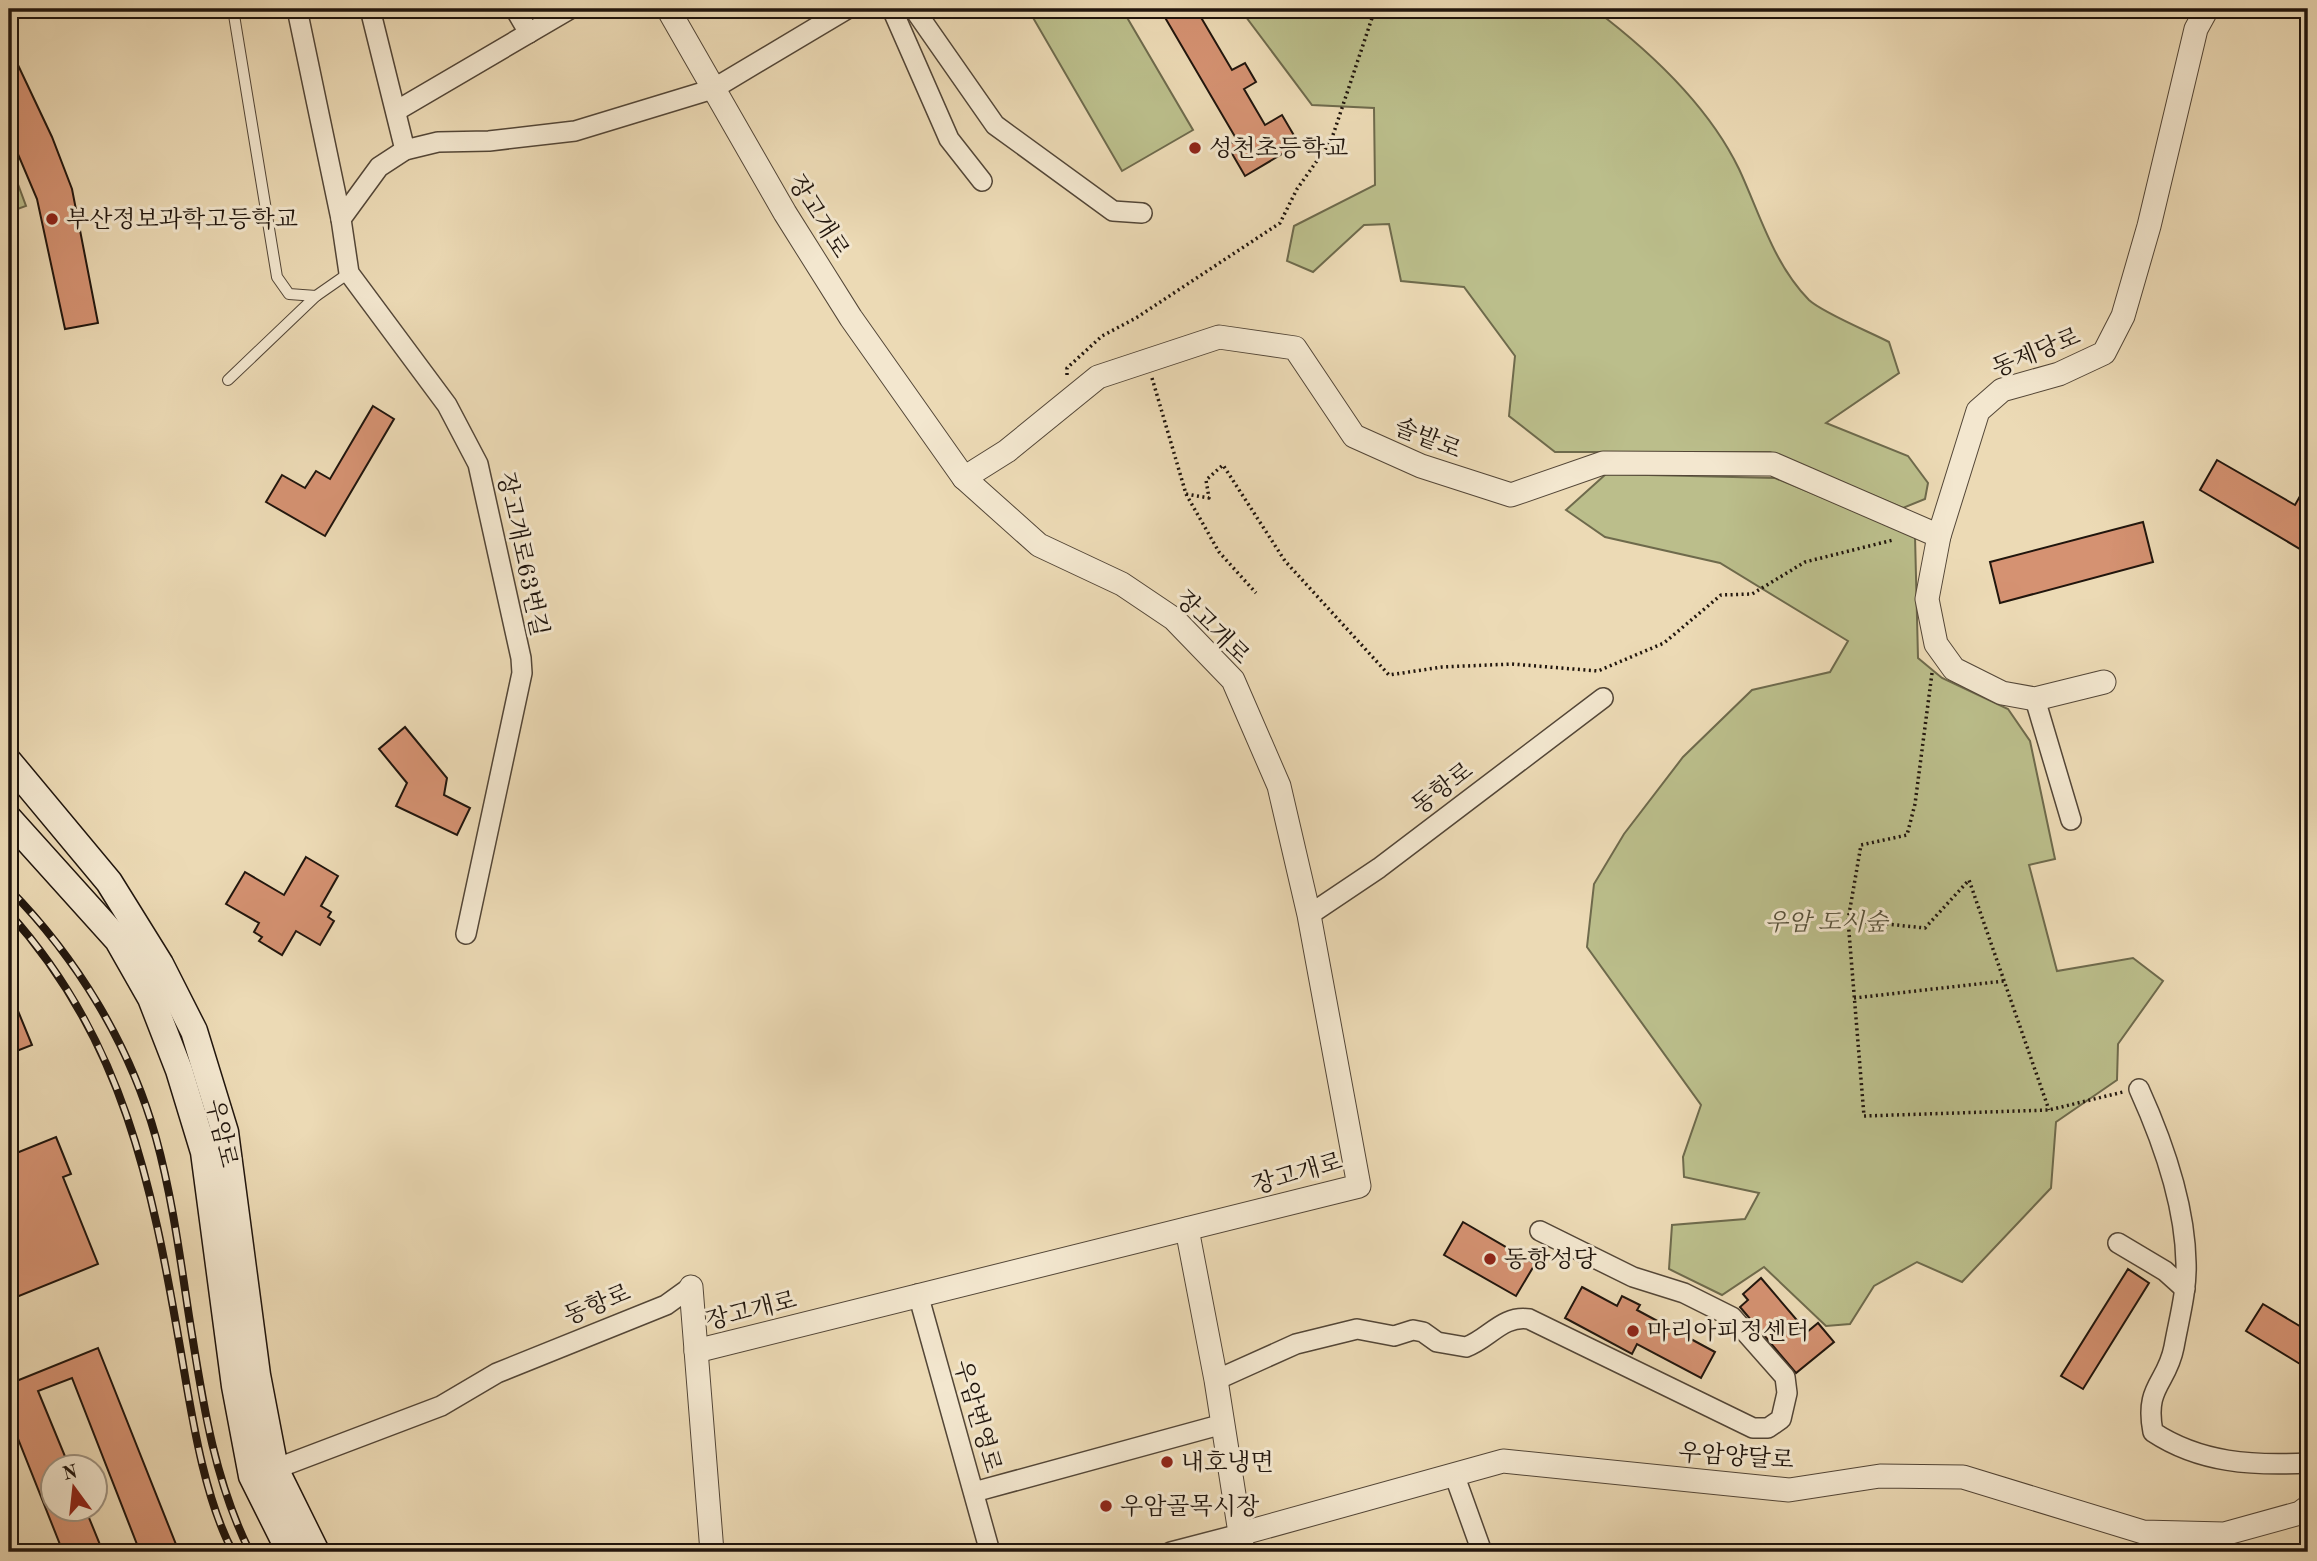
<svg xmlns="http://www.w3.org/2000/svg" width="2317" height="1561" viewBox="0 0 2317 1561" font-family="'Old Standard TT','Noto Serif KR',serif">
<style>
.green{fill:#bbbe8b;stroke:#6e6a4c;stroke-width:2}
.building{fill:#d59272;stroke:#20150d;stroke-width:2}
.lines{fill:none;stroke-linecap:round;stroke-linejoin:round}
.service-casing{stroke:#534637;stroke-width:12}
.minor-casing{stroke:#534637;stroke-width:22}
.tertiary-casing{stroke:#534637;stroke-width:25}
.secondary-casing{stroke:#20150d;stroke-width:29}
.path{stroke:#20150d;stroke-width:3.5;stroke-dasharray:2 3.5;stroke-linecap:butt}
.service{stroke:#f3e7cf;stroke-width:10}
.minor{stroke:#f3e7cf;stroke-width:19}
.tertiary{stroke:#f3e7cf;stroke-width:23}
.secondary{stroke:#f3e7cf;stroke-width:26}
.rail-casing{stroke:#20150d;stroke-width:8}
.rail{stroke:#f3e7cf;stroke-width:5;stroke-dasharray:16;stroke-linecap:butt}
.poi-dot{fill:#8f2418;stroke:#f3e7cf;stroke-width:2.5}
.labels{text-anchor:middle;stroke-width:6;stroke-linejoin:round;paint-order:stroke}
.poi-label{font-size:24px;fill:#20150d;stroke:#f3e7cf;text-anchor:start}
.street-label{font-size:24px;fill:#20150d;stroke:#f3e7cf}
.park-label{font-size:24px;font-style:italic;fill:#565039;stroke:#f3e7cf}
</style>
<rect width="100%" height="100%" fill="#ecdab5"/>
<filter id="stains"><feTurbulence type="fractalNoise" baseFrequency=".00286" numOctaves="4"/><feColorMatrix values="0 0 0 0 .2 0 0 0 0 .09 0 0 0 0 .02 0 0 0 .5 -.17"/></filter>
<radialGradient id="worn" r=".72"><stop offset=".6" stop-color="#630" stop-opacity="0"/><stop offset="1" stop-color="#630" stop-opacity=".3"/></radialGradient>
<g class="green">
<path d="M1045 9H1122L1193 130 1122 171 1032 16Z"/>
<path d="M1240 9H1594C1651 52 1708 105 1739 169 1760 214 1773 263 1809 300 1823 313 1870 332 1889 342L1899 373 1826 423 1908 456 1928 483 1925 499 1903 508 1770 452H1555L1509 416 1515 356 1464 287 1401 281 1389 224 1364 225 1313 272 1287 261 1294 226 1375 185 1374 108 1312 105Z"/>
<path d="M9 160 26 206 9 212Z"/>
<path d="M1606 474 1775 478 1915 536 1918 658 1942 678 2008 709 2030 741 2055 859 2029 865 2057 971 2133 958 2163 981 2118 1044 2117 1080 2056 1122 2051 1188 1962 1282 1917 1262 1874 1286 1850 1324 1826 1326 1764 1267 1722 1295 1669 1269 1672 1225 1745 1219 1759 1193 1684 1177 1683 1157 1701 1105 1587 947 1594 884 1624 834 1683 757 1752 690 1830 672 1848 641 1720 563 1605 537 1566 510Z"/>
</g>
<g class="building">
<path d="M1160 9H1196L1232 70 1245 63 1256 82 1244 89 1265 125 1282 115 1299 144 1245 176 1227 145 1237 140Z"/>
<path d="M9 46 52 137 72 189 98 323 65 329 37 199 9 133Z"/>
<path d="M373 406 394 419 325 536 266 502 282 475 305 488 316 471 330 479Z"/>
<path d="M2217 460 2295 505 2308 482V535L2300 549 2200 490Z"/>
<path d="M2143 522 2153 562 2000 603 1990 562Z"/>
<path d="M405 727 447 778 444 795 470 808 457 835 396 806 407 783 379 749Z"/>
<path d="M306 857 338 876 321 906 331 912 328 917 334 921 320 945 296 931 282 955 259 941 262 937 254 932 259 923 226 904 245 872 284 895Z"/>
<path d="M9 989 32 1045 9 1054Z"/>
<path d="M56 1137 71 1174 63 1177 98 1264 9 1300V1156Z"/>
<path d="M1463 1222 1535 1264 1516 1296 1444 1255Z"/>
<path d="M2128 1269 2149 1283 2083 1389 2061 1376Z"/>
<path d="M1761 1278 1807 1332 1818 1323 1834 1342 1796 1373 1740 1307 1748 1300 1743 1294Z"/>
<path d="M1582 1287 1617 1306 1622 1296 1640 1305 1637 1310 1715 1352 1701 1378 1637 1344 1632 1354 1565 1318Z"/>
<path d="M2263 1304 2308 1331V1351L2300 1364 2246 1331Z"/>
<path d="M98 1348 179 1552H140L72 1378 38 1391 69 1466H52V1508H85L103 1552H63L9 1416V1384Z"/>
</g>
<g class="lines">
<defs>
<g id="service">
<path d="M233 9 277 277 289 294 316 296"/>
<path d="M228 380 316 296 349 273"/>
</g>
<g id="minor">
<path d="M297 9 341 219"/>
<path d="M370 9 405 150"/>
<path d="M515 9 529 33"/>
<path d="M892 9 949 139 982 181"/>
<path d="M914 9 995 125 1113 211 1142 213"/>
<path d="M396 111 570 9"/>
<path d="M2035 699 2071 820"/>
<path d="M1309 915 1379 868 1603 698"/>
<path d="M466 934 522 673 521 658 478 464 447 405 349 273 341 219 379 167 405 150 438 142 489 141 575 131 713 89 847 9"/>
<path d="M2139 1089C2163 1142 2185 1203 2186 1263 2187 1291 2179 1319 2174 1347 2167 1384 2144 1386 2153 1432 2200 1463 2253 1466 2308 1463"/>
<path d="M2118 1243 2165 1271 2185 1289"/>
<path d="M918 1294 990 1552"/>
<path d="M1216 1380 1296 1344 1357 1329 1394 1336 1413 1330 1423 1332 1437 1342 1466 1347C1489 1339 1502 1315 1529 1319L1753 1428H1768L1781 1419 1787 1393 1785 1377 1732 1317 1684 1293 1633 1277 1540 1231"/>
<path d="M275 1469 441 1406 497 1373 666 1305 691 1287"/>
<path d="M1454 1474 1482 1552"/>
<path d="M974 1492 1223 1424"/>
<path d="M1171 1552 1240 1534"/>
</g>
<g id="tertiary">
<path d="M668 9 785 213 851 318 964 478 1039 545 1122 584 1174 619 1233 680 1279 786 1309 915 1359 1186 696 1351"/>
<path d="M964 478 1007 451 1098 377 1219 337 1295 348 1354 436 1421 466 1511 495 1603 463 1773 464 1939 536"/>
<path d="M2104 682 2035 699 2002 693 1954 669 1936 644 1927 599 1939 536 1978 411 2002 390 2059 374 2104 353 2123 316 2149 226 2196 29 2207 9"/>
<path d="M1187 1229 1216 1380 1243 1552"/>
<path d="M691 1287 712 1552"/>
<path d="M1240 1534 1503 1461 1789 1490 1880 1476 1963 1477 2143 1532 2224 1534 2300 1513 2308 1507"/>
</g>
<g id="secondary">
<path d="M9 762 109 882 160 964 194 1031 225 1132 257 1375 275 1469 316 1552"/>
<path d="M9 819 118 940 151 998 179 1070 204 1152 235 1386 252 1476 290 1552"/>
</g>
</defs>
<use href="#service" class="service-casing"/>
<use href="#minor" class="minor-casing"/>
<use href="#tertiary" class="tertiary-casing"/>
<use href="#secondary" class="secondary-casing"/>
<g class="path">
<path d="M1067 375V368L1102 336 1136 318 1280 223 1297 189 1331 141 1375 9"/>
<path d="M1152 378 1186 494 1209 498 1206 480 1223 465 1285 561 1389 675 1442 667 1512 664 1598 671 1664 643 1721 595 1752 594 1805 562 1893 540"/>
<path d="M1186 494 1219 552 1256 593"/>
<path d="M1932 673 1915 804 1907 835 1861 845 1848 920 1864 1116 2049 1110 2123 1092"/>
<path d="M1848 920 1925 928 1969 880 2049 1110"/>
<path d="M1854 998 2004 981"/>
</g>
<use href="#service" class="service"/>
<use href="#minor" class="minor"/>
<use href="#tertiary" class="tertiary"/>
<use href="#secondary" class="secondary"/>
<defs>
<g id="rail">
<path d="M9 889C77 958 130 1045 156 1138 172 1196 180 1257 189 1316 202 1397 213 1478 250 1552"/>
<path d="M9 913C123 1039 152 1184 180 1347 191 1410 203 1496 233 1552"/>
</g>
</defs>
<use href="#rail" class="rail-casing"/>
<use href="#rail" class="rail"/>
</g>
<g class="poi-dot">
<circle cx="1195" cy="148" r="7"/>
<circle cx="52" cy="219" r="7"/>
<circle cx="1490" cy="1259" r="7"/>
<circle cx="1633" cy="1331" r="7"/>
<circle cx="1167" cy="1462" r="7"/>
<circle cx="1106" cy="1506" r="7"/>
</g>
<g class="labels">
<g class="poi-label">
<text x="1209" y="156">성천초등학교</text>
<text x="66" y="227">부산정보과학고등학교</text>
<text x="1504" y="1267">동항성당</text>
<text x="1647" y="1339">마리아피정센터</text>
<text x="1181" y="1470">내호냉면</text>
<text x="1120" y="1514">우암골목시장</text>
</g>
<g class="street-label">
<text transform="translate(819 216) rotate(58)" y="8">장고개로</text>
<text transform="translate(2036 352) rotate(-22)" y="8">동제당로</text>
<text transform="translate(1428 438) rotate(22)" y="8">솔밭로</text>
<text transform="translate(523 554) rotate(78)" y="8">장고개로63번길</text>
<text transform="translate(1213 627) rotate(45)" y="8">장고개로</text>
<text transform="translate(1442 788) rotate(-37)" y="8">동항로</text>
<text transform="translate(222 1133) rotate(77)" y="8">우암로</text>
<text transform="translate(1297 1173) rotate(-16)" y="8">장고개로</text>
<text transform="translate(597 1304) rotate(-22)" y="8">동항로</text>
<text transform="translate(751 1310) rotate(-14)" y="8">장고개로</text>
<text transform="translate(978 1416) rotate(74)" y="8">우암번영로</text>
<text transform="translate(1736 1456) rotate(4)" y="8">우암양달로</text>
</g>
<g class="park-label">
<text x="1826" y="930">우암 도시숲</text>
</g>
</g>
<rect width="2317" height="1561" fill="none" stroke="#ecdab5" stroke-width="35"/>
<rect x="10" y="10" width="2296" height="1540" fill="none" stroke="#20150d" stroke-width="3.5"/>
<rect x="18" y="18" width="2282" height="1526" fill="none" stroke="#20150d" stroke-width="2"/>
<g transform="translate(74 1488) rotate(345)"><circle r="33" fill="#f3e7cf" stroke="#9f9381" stroke-width="2"/>
<path d="M0-5L12 26L0 18L-12 26Z" fill="#8f2418"/>
<text y="-10" font-size="19" font-weight="bold" text-anchor="middle" fill="#20150d">N</text>
</g>
<rect width="100%" height="100%" filter="url(#stains)"/>
<rect width="100%" height="100%" fill="url(#worn)"/>
</svg>
